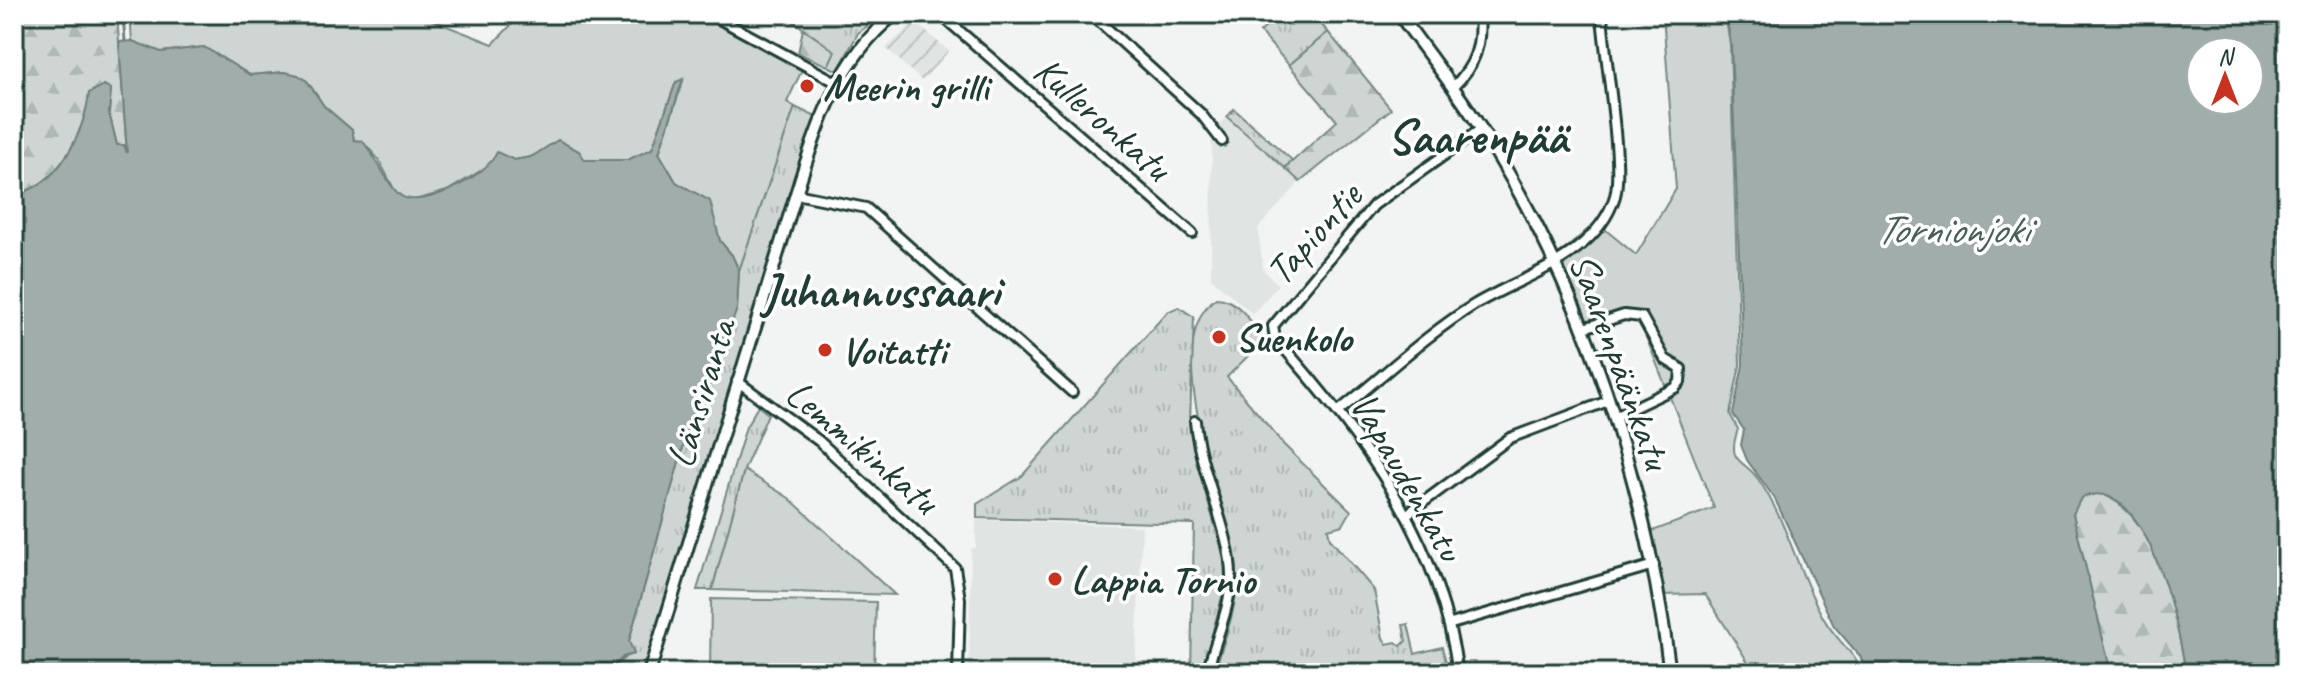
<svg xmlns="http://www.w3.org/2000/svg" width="2301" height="687" viewBox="0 0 2301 687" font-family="Caveat,sans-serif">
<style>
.built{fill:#e0e4e3}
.industrial{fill:url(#industrial-furrows)}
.grass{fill:#ced5d3;stroke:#768984;stroke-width:2}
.forest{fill:url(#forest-firs);stroke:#768984;stroke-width:2}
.park{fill:url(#park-tufts);stroke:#768984;stroke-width:2}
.water{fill:#a1adaa;stroke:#6d807b;stroke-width:2;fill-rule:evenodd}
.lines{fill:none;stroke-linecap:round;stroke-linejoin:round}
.stream{stroke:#6d807b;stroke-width:3}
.minor-casing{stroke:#1f3d34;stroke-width:14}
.tertiary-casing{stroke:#1f3d34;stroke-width:16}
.minor{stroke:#fff;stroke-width:8}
.tertiary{stroke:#fff;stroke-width:10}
.poi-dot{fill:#c8321e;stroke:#fff;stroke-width:3}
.labels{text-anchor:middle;stroke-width:7;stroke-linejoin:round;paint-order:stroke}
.poi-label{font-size:40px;font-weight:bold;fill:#1f3d34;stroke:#fff;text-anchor:start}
.street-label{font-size:40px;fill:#1f3d34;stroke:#fff}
.water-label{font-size:42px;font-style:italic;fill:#465f57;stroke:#fff}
.district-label{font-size:48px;font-weight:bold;fill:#1f3d34;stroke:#fff}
</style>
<defs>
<pattern id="industrial-furrows" width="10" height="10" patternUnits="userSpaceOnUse" patternTransform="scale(2)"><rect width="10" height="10" fill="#e0e4e3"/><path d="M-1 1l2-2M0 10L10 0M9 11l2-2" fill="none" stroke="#c0c4c3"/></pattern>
<pattern id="forest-firs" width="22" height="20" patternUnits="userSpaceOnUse" patternTransform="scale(2)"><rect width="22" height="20" fill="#ced5d3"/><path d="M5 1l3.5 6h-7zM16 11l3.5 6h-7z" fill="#b0b8b6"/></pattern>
<pattern id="park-tufts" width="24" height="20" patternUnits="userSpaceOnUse" patternTransform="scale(2)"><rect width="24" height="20" fill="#ced5d3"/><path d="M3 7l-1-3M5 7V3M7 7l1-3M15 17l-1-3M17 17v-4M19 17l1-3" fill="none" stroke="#b0b8b6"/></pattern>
</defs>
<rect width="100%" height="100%" fill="#f2f3f3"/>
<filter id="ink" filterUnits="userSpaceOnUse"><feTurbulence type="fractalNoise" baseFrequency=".0125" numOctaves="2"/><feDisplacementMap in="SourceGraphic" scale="16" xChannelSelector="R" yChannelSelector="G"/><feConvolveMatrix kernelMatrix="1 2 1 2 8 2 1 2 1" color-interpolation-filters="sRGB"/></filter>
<g filter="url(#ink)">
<g class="built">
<path d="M1227 117 1300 182 1258 228 1263 269 1278 285 1253 314 1211 278 1212 133Z"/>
<path d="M976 520 1142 526 1135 673H969L971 549 976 548Z"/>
</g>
<path class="industrial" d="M915 22 949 51 922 81 886 48Z"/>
<g class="grass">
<path d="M130 14H416L493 44 512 24 514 14H706L802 70 787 102 795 107 739 271 732 255 720 241 709 202 676 182 659 153 683 81 676 82 652 149 628 160H585L545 150 531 157 492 164 447 191 415 200 404 198 395 191 379 160 368 147 354 140 352 130 324 106 307 81 285 72 250 75 204 47 161 52 132 41Z"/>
<path d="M1663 14H1725L1730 44 1740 365 1730 414 1738 429C1726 464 1743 458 1758 479 1788 522 1798 575 1824 619 1835 639 1855 653 1864 673H1755L1705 594 1659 595 1642 535 1714 508 1640 322 1625 319 1582 333 1552 261 1596 222 1636 255 1676 189Z"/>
<path d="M744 470 789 498 895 595 712 590Z"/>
<path d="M711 599 876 602 874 673H710Z"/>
</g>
<g class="forest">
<path d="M14 14H117L127 154 124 146 117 145 109 113 111 89 89 93C85 132 58 188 14 194Z"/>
<path d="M803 29 836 51 828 66 798 53Z"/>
<path d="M1328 32 1391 109 1300 182 1285 168 1337 121 1289 65Z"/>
<path d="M2100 493C2159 515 2177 619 2186 673H2111L2073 514 2080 498Z"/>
</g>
<g class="park">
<path d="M783 14H873L878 18 858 33 838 71 828 66 835 51Z"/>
<path d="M1281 14H1312L1328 32 1289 65 1260 32Z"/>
<path d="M795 107 816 117 733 378 647 673H607L629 654V641L692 415 710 384 712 360 737 309 739 271Z"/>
<path d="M1234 109 1292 160 1285 168 1227 117Z"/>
<path d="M1216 298C1238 298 1252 323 1264 340L1227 377 1284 445 1351 511 1343 525 1328 529 1330 539 1374 590 1383 638 1387 644 1396 642 1401 646 1406 641 1403 625 1408 624 1415 654 1442 647 1449 673H1214C1224 640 1239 606 1236 571 1230 512 1154 342 1216 298Z"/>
<path d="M1179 307 1194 317 1190 420 1197 464 1225 560 1226 582 1202 673H1191L1194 524 977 518V504L1022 476 1167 312Z"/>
<path d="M758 406 768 414 744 470 712 590H697L746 427Z"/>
</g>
<g class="water">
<path d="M1726 14H2287V673H2186C2179 631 2147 468 2081 498L2073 514 2111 673H1867L1860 656 1834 626 1775 499 1747 460 1741 445 1744 430 1733 414 1743 365 1731 44ZM2201 52H2249V100H2201Z"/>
<path d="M132 41 161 52 204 47 250 75 285 72 298 75 307 81 324 106 352 130 354 140 362 141C377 156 388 187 401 196 423 210 488 175 497 152L514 160 531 157 558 140 579 151 585 160H627L652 149 676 82 683 79 659 153 676 182 710 201 720 241 732 255 739 271 737 309 719 357 712 360C717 379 701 397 692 415L629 641 634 654 623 657 607 673H14V194C58 188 85 132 89 93L104 85 111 89 109 113 117 145H124L127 153 119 42Z"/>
</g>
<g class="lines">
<path class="stream" d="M123 14 125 41"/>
<defs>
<g id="minor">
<path d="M710 14 838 83"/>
<path d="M940 14 1192 233"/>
<path d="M1091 14 1201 114 1222 141"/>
<path d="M1453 87C1475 66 1482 45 1479 14"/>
<path d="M796 194 866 208 1072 392"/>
<path d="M1584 328 1624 315 1642 317 1665 359 1681 369 1680 382 1675 388 1614 417"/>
<path d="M737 381 819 441 955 568 960 599 958 673"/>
<path d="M1340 410C1383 376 1427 334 1474 305 1522 276 1597 257 1615 196 1624 164 1604 54 1602 14"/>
<path d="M1195 421C1199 472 1232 532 1231 578 1230 610 1214 642 1207 673"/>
<path d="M1406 515 1510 438 1608 401"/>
<path d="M1451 624 1654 565"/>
<path d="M1458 673C1440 538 1363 436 1275 338L1273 326 1374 205 1481 129"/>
</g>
<g id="tertiary">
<path d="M1399 14C1426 51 1455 88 1480 127 1585 290 1646 482 1670 673"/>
<path d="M649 673 796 194C816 128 839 58 895 14"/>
</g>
</defs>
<use href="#minor" class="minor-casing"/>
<use href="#tertiary" class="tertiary-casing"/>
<use href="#minor" class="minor"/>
<use href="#tertiary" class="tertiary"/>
</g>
</g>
<g class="poi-dot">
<circle cx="807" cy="86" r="8"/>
<circle cx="1219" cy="337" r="8"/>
<circle cx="825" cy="350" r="8"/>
<circle cx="1055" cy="579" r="8"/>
</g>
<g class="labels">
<g class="poi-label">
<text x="823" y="100">Meerin grilli</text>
<text x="1235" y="351">Suenkolo</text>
<text x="841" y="364">Voitatti</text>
<text x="1071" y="593">Lappia Tornio</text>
</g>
<g class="street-label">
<text transform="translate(1103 118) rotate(41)" y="14">Kulleronkatu</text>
<text transform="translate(1313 233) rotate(-48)" y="14">Tapiontie</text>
<text transform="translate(1621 361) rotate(70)" y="14">Saarenpäänkatu</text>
<text transform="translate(700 393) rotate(-73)" y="14">Länsiranta</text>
<text transform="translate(863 446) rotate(40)" y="14">Lemmikinkatu</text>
<text transform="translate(1408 476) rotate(60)" y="14">Vapaudenkatu</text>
</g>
<g class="water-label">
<text x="1952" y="243">Tornionjoki</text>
</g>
<g class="district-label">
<text x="1477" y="153">Saarenpää</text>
<text x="881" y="307">Juhannussaari</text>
</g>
</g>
<rect width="2301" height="687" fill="none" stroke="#fff" stroke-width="48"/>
<rect x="24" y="24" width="2253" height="639" fill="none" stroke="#1f3d34" stroke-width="3" filter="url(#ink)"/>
<g transform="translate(2225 76)"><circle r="38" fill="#ffffff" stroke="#a5b1ae" stroke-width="2"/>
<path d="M0-6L14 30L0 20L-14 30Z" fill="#c8321e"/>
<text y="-12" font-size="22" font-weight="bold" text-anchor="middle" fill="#1f3d34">N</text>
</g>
</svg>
